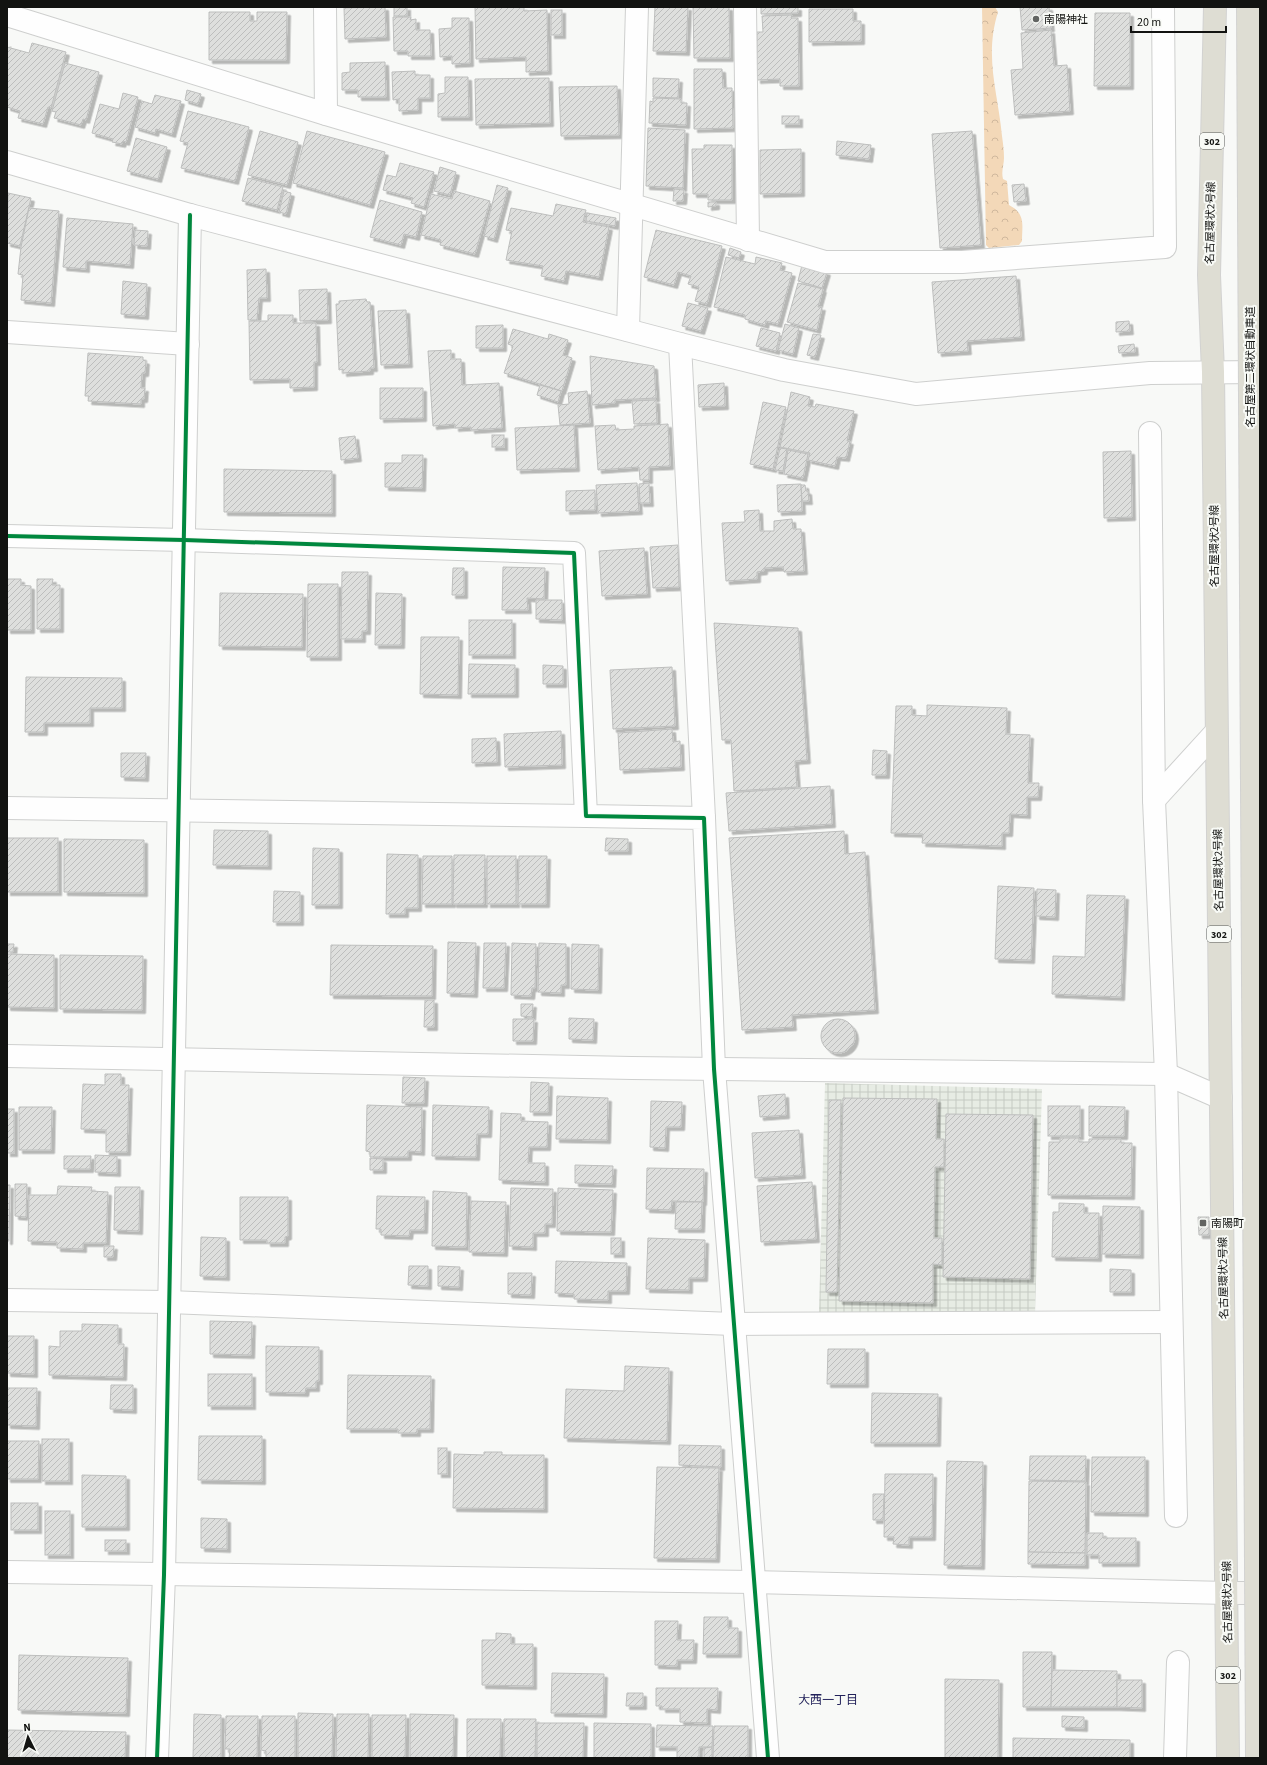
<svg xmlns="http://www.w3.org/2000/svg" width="1267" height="1765" viewBox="0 0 1267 1765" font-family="'Source Sans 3','Noto Sans JP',sans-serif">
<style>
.industrial{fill:url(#industrial-grid)}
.forest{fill:url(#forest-crowns)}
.building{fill:url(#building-hatch);stroke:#bdbebd;filter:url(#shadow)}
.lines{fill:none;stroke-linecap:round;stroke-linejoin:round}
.street-casing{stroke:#cecfce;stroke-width:24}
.secondary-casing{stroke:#cecfce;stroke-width:24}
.highway-casing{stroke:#d2d2d1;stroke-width:24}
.street{stroke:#fefefe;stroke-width:22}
.secondary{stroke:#f5f4f1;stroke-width:22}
.highway{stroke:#deddd3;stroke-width:22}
.highway-bridge-casing{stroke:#d2d2d1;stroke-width:24;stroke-linecap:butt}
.highway-bridge{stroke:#deddd3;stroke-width:22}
.cycleway-casing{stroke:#f8faf6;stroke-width:6}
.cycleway{stroke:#00873e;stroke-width:4}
.poi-dot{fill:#626462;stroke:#f8faf6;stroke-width:1.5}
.labels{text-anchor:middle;stroke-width:4;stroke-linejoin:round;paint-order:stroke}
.shield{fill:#f8faf6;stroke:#575856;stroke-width:1}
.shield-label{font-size:10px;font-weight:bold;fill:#121311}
.poi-label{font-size:11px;fill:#121311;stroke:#f8faf6;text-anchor:start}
.street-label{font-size:11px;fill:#121311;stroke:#f8faf6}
.neighbourhood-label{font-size:12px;fill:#23225b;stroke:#f8faf6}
</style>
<defs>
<pattern id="industrial-grid" width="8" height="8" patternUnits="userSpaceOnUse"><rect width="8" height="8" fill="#e7ece4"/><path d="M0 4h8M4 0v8" fill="none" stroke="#c5cac3"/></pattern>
<pattern id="forest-crowns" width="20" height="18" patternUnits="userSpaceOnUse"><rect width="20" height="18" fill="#f3d8b8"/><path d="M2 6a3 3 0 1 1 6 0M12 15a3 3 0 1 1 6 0" fill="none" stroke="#cfb89d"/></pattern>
<pattern id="building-hatch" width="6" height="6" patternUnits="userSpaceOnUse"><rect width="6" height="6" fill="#dedfdd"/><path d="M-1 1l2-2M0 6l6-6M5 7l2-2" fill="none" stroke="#bdbebd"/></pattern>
<filter id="shadow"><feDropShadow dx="3.5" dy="3.5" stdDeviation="0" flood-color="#0004"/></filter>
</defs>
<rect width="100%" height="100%" fill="#f8f9f7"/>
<path class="industrial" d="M825 1083 1042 1089 1035 1313 819 1312Z"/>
<path class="forest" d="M982 7H995L998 12C984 57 998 92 1002 136 1003 143 1004 151 1004 158 1004 165 1001 171 1003 179L1007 181 1009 205C1026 214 1022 225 1022 241L1019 245 989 248 986 245Z"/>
<g class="building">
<path d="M385 7 386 37 345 39 344 8Z"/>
<rect x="394" y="7" width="13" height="9"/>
<path d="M475 7H524V11L547 10 548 71 526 72V57L476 59Z"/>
<path d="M655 7H688L686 52 653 51Z"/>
<path d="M693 7H729L730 58H694Z"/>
<path d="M761 7H798V13L761 14Z"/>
<path d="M1020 7H1049L1051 28 1022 30Z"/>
<path d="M809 9H853V21H861V41L809 42Z"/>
<rect x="551" y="10" width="11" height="25"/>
<path d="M209 12H250V21H257V12H287L286 60H209Z"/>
<path d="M1095 13H1130V86H1094Z"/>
<path d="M792 15 791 18H798L799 86H780V79L757 80V32H763L762 16Z"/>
<path d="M393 17H411L410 20 416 19V30H430L431 56H408V51H394Z"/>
<path d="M452 18H469L470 63 452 64V56L440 57 439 29 452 28Z"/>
<path d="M1051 30 1054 66 1067 65 1070 111 1015 115 1011 70 1023 69 1021 33Z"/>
<path d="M7 43V47L29 53 32 43 66 52 51 108 48 107 43 124 18 118 20 111 7 107Z"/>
<path d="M385 62 386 97H358V90H342V73L350 72V63Z"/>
<path d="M65 63 99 72 86 120 83 119 81 125 54 118 56 112 52 111Z"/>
<path d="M694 69H722L723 88H732L733 128 694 129Z"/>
<path d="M415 71V75H430V98H418V110L399 111V99L393 100 392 72Z"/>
<path d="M445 77H468L469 117H438V94L445 93Z"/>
<path d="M549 78 550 123 476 125 475 79Z"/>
<path d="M653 78 679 79 678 98 653 97Z"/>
<path d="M617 86 619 135 561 136 559 87Z"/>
<path d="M187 90 201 94 198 104 185 100Z"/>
<path d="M123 93 138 97 126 142 123 141 122 144 112 142 113 139 92 133 100 104 119 109Z"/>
<path d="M155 95 181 101 172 134 156 129 155 133 135 127 142 101 152 104Z"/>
<path d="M653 98 681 99V103H687L686 125 649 123 650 101 653 102Z"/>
<path d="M188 111 249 127 235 181 181 168 188 143 180 141Z"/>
<rect x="782" y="116" width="17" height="8"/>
<path d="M648 128 685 130 683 188 646 186Z"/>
<path d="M260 131 298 142 287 185 248 175Z"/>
<path d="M307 131 385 152 370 205 293 183Z"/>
<path d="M972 131 981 245 940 248 932 134Z"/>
<path d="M136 138 167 147 158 179 127 171Z"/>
<path d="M837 141 871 145 869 159 836 155Z"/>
<path d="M704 145H732V200H708V194H693L692 149H704Z"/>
<path d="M801 149V193L760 194V150Z"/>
<path d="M400 163 434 172 424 207 411 203 413 198 383 190 387 175 396 177Z"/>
<path d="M440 167 456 172 450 195 434 191Z"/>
<path d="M248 178 283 187 277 210 242 201Z"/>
<path d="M1024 184 1026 201 1014 202 1012 185Z"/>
<path d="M497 185 508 188 494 239 484 236Z"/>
<path d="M674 189 684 190 683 201H673Z"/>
<path d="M284 191 291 193 286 214 279 212Z"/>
<path d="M454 191 490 201 475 254 440 245 441 240 421 235 431 194 452 199Z"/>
<path d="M8 193 31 198 20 246 7 243Z"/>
<path d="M380 200 422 212 416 237 404 234 401 245 370 237Z"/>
<path d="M708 202H716V206L708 207Z"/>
<path d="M556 204 586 210 583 222 609 227 599 277 566 271 564 281 541 276 543 266 506 260 512 231 506 230 511 208 553 216Z"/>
<path d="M29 208 59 211 51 303 21 300 23 275 18 274 21 247Z"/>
<path d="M587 213 616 218 615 226 586 221Z"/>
<path d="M67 218 133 224 130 265 86 261V269L63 267Z"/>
<path d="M135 230 148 231 147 246 134 245Z"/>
<path d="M656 230 722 246 707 304 695 301 699 287 688 284 691 276 678 272 674 285 644 277Z"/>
<path d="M730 248 741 252 739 258 728 255Z"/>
<path d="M726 257 755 264 756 257 782 263 780 270 792 273 778 324 766 321 765 325 745 319V315L714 307Z"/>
<path d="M802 265 827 272 822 288 798 281Z"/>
<path d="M266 269 267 298H259L257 320H248L247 270Z"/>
<path d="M1016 276 1021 337 967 341 968 351 938 353 932 282Z"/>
<path d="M123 281 147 284 145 316 121 314Z"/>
<path d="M798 283 823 289 818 307H822L817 330 787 322Z"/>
<path d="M327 289 328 320 300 321 299 290Z"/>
<path d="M366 299 367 302H370L374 368H370V371L343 373V369L339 370 336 304H339V301Z"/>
<path d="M688 303 708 308 701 331 682 326Z"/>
<path d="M406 310 409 364 381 365 378 311Z"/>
<path d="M268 315H293V323H316L317 362H314V387L290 388V379L250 380 249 321H268Z"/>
<path d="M1129 321 1130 331 1116 332V322Z"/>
<path d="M785 324 799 328 793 354 778 350Z"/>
<path d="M503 325V348H476V326Z"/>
<path d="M761 328 780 333 776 351 756 346Z"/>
<path d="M513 329 548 339 549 334 568 340 563 355 572 358 562 391 504 373 513 346 508 344Z"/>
<path d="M813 334 821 335 815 357 807 355Z"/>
<path d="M1134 344 1135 352 1119 353 1118 346Z"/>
<path d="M451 350V359H461L462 385 499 383 502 428 471 430V427L455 428V424L433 426 428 351Z"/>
<path d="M88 353 143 357V360L146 361 145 373H142L141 388H145L144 399H141V404L88 401 89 396H85Z"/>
<path d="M590 356 654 366 656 398 615 400V403L592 405Z"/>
<path d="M724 383 725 406 699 407 698 385Z"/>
<path d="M540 385 561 391 558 402 537 395Z"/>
<path d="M380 388H423V418L380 419Z"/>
<path d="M587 391 590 423 560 425 558 405 569 404 568 393Z"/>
<path d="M791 392 810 397 808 406 815 407 816 404 854 411 847 441H850L846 458 837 457 835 466 808 460 810 453 780 447Z"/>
<path d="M656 400 657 423 634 424 632 401Z"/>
<path d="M763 402 786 407 773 469 750 464Z"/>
<path d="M668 424 670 466 649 467V480H640L639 467 598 470 595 426 615 425 616 430 634 429V426Z"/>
<path d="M574 425 576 468 517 470 515 428Z"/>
<rect x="492" y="435" width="12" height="12"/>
<path d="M355 436 358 458 341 460 339 438Z"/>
<path d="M780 448 787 449 783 471 775 470Z"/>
<path d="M788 450 808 454 803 478 784 474Z"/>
<path d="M1131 451 1132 517 1104 518 1103 452Z"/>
<path d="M402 455H423L422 488 385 487V463H402Z"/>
<path d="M224 469 332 471V513L224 512Z"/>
<path d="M637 483 639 511 598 513 596 485Z"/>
<path d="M649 483 650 503H640L639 484Z"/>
<path d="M801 484 802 511 778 512 777 485Z"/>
<path d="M801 485H805L806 491H808L809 501H802Z"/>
<path d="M595 490V510L566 511V491Z"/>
<path d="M759 510 760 531H774V521L792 519 793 529H801L804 571 784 572 783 567 764 568V571L757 572V579L726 581 722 523 745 522 744 511Z"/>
<path d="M678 545 679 587 653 588 650 547Z"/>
<path d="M644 548 647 594 602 596 599 551Z"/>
<path d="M503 567 545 568 544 599 527 598 528 610H502Z"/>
<path d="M453 568H464V595H452Z"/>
<path d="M342 572H368L367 631H362V639H341Z"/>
<path d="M7 579H21V585L31 586V630H7Z"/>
<path d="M37 579H53L52 585H60V629H37Z"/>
<path d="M308 584H338V657H307Z"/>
<path d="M220 593 303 594 302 647 219 646Z"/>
<path d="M376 593 402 594 401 645H375Z"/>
<path d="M536 600H562V620L536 619Z"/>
<rect x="469" y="620" width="43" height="35"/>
<path d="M714 623 798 628 807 760 795 761 797 787 734 791 731 740H722Z"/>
<path d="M421 637H459L458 695 420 694Z"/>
<path d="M469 664 515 665V694H468Z"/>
<path d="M543 665 563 666V684H543Z"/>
<path d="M672 667 675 726 613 729 610 670Z"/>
<path d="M26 677 122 678V708H90V723H44V732H25Z"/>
<path d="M927 705 1007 708 1006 734 1030 735 1028 783H1039L1038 797H1027V815L1010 814 1009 833H1002V846L922 843 923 834 891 833 896 706H912V715L927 716Z"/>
<path d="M672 729 673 742 680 741 681 767 620 770 618 733Z"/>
<path d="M561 731 562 765 505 767 504 734Z"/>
<path d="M496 738 497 762 472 763V739Z"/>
<path d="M873 750 887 751 886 775H872Z"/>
<path d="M121 753H146L145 778 121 777Z"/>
<path d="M830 786 832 824 729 831 726 793Z"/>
<path d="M214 830 268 831V866L213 865Z"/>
<path d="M844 831 845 854 865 852 875 1010 792 1015 793 1027 742 1030 729 838Z"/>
<rect x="7" y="838" width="51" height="54"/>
<path d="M606 838 628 839V851H605Z"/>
<path d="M64 839 144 840V893L64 892Z"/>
<path d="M313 848 339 849V905H312Z"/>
<path d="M387 854 418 855V908H405V914H386Z"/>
<path d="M454 855H485L484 904H453Z"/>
<path d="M423 856H452V904H422Z"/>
<rect x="487" y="856" width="29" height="48"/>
<path d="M519 856H547L546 904H518Z"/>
<path d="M998 886 1034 888 1031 960 995 959Z"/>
<path d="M1037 889 1056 890 1055 917 1036 916Z"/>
<path d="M274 891 300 892V922H273Z"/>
<path d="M1087 895 1125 896 1121 997 1052 994 1053 956 1085 957Z"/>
<path d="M448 942 476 943 474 994 447 993Z"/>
<path d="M484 943H506L504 988H483Z"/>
<path d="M512 943 536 944 535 988H532L531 996 511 995Z"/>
<path d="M539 943 566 944V985H561V993L538 992Z"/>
<path d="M7 944H14L13 952H7Z"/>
<path d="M572 944 599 945 598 990 571 989Z"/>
<path d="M331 945 433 946 432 996 330 995Z"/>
<path d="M7 954 54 955V1008L7 1007Z"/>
<path d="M60 955 143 956 142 1010 60 1009Z"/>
<path d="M425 1000H434V1027H424Z"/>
<path d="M521 1004H533L532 1017 521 1016Z"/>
<path d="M569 1018 594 1019 593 1040 569 1039Z"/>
<path d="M513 1019H534L533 1041H513Z"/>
<circle cx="838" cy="1036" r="17"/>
<path d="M105 1074H121V1085H129L127 1152H106V1130L81 1129 83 1084 105 1085Z"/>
<path d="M403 1077 425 1078 424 1103H402Z"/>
<path d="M531 1082 549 1083 548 1112H530Z"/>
<path d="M785 1094 786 1115 760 1117 758 1096Z"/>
<path d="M557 1096 608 1098 607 1140 556 1139Z"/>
<path d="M843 1098 937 1099 936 1139H944V1167H935L934 1238H942V1265L933 1264V1303L839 1301Z"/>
<path d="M829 1100H841L837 1292H826Z"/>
<path d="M651 1101 682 1102 681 1127H666L665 1148 650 1147Z"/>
<path d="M367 1105 422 1107 421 1152 408 1151V1157H370V1152L366 1151Z"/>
<path d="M433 1105 489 1107 488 1134H477L476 1157 432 1156Z"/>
<rect x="1048" y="1106" width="32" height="30"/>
<path d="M1089 1106 1125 1107 1124 1136H1089Z"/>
<path d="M19 1107H52L51 1150H19Z"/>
<rect x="7" y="1109" width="7" height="44"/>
<path d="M501 1113 521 1114V1121L548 1122 547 1147H529L528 1163H545V1182L499 1180Z"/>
<path d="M946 1114 1033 1115 1030 1279 943 1277Z"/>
<path d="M799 1130 802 1175 755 1178 752 1133Z"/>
<path d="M1060 1138H1079V1142H1089V1139H1121V1143H1132L1131 1196 1048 1195 1049 1142H1060Z"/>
<path d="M95 1155 117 1156V1173L95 1172Z"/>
<path d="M64 1156H91L90 1169H64Z"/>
<path d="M370 1158 383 1159V1170H370Z"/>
<path d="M575 1165 613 1166 612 1184 575 1183Z"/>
<path d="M647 1168 704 1169 703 1202 672 1201 671 1210 646 1209Z"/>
<path d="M812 1182 816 1239 761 1242 757 1186Z"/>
<path d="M15 1184H27L26 1217 15 1216Z"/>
<path d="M7 1185H10L9 1241H7Z"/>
<path d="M58 1186 92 1187 91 1191 108 1192 106 1243H83V1249L57 1248V1242L28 1241 29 1195H57Z"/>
<path d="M115 1187H140L139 1231 114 1230Z"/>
<path d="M511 1188 553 1189 552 1224H545V1233H533V1247L509 1246Z"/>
<path d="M558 1188 613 1190 611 1232 557 1231Z"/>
<path d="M433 1191 467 1193 466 1247 432 1246Z"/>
<path d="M377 1196 425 1197 424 1230H410L409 1236 381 1235V1229H376Z"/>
<path d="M240 1197H288V1236L285 1237V1243H267V1240H240Z"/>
<path d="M471 1201 506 1202 504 1253 469 1252Z"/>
<path d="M676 1202H702L701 1229H675Z"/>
<path d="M1059 1203 1084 1204V1213H1099L1098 1258 1052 1257 1053 1212H1059Z"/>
<path d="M1103 1206 1140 1207V1255L1102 1254Z"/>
<path d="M1198 1217H1209V1235H1199Z"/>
<path d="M201 1237 226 1238V1277L200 1276Z"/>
<rect x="611" y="1238" width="10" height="16"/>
<path d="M648 1238 705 1240 704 1278H689V1290L646 1289Z"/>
<path d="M104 1246H114L113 1257H104Z"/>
<path d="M556 1261 627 1263 626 1291H608V1300L574 1299V1294L555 1293Z"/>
<path d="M409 1266H428V1286L408 1285Z"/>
<path d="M438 1266 460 1267 459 1287 438 1286Z"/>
<path d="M1110 1269 1131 1270V1292H1110Z"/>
<path d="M508 1273H532L531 1295 508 1294Z"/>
<path d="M210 1321 252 1322 251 1355 210 1354Z"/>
<path d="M82 1324 118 1325V1344H124L123 1377 49 1375V1346L60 1347V1331H82Z"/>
<path d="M7 1336H34V1374L7 1373Z"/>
<path d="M266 1346 319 1347V1381H316V1388H306L305 1393 266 1392Z"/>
<path d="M828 1349H865V1384H827Z"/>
<path d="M625 1366 669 1368 667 1441 564 1438 566 1389 624 1391Z"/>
<rect x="208" y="1374" width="44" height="32"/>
<path d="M348 1375 431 1376 430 1429H417V1433H398V1429H347Z"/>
<path d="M111 1385H133V1410L110 1409Z"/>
<path d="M7 1388H37L36 1426 7 1425Z"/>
<path d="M872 1393 938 1394 937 1443H871Z"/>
<path d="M199 1436H262V1481L198 1480Z"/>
<rect x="42" y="1439" width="27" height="42"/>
<path d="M7 1441H39L38 1479H7Z"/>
<path d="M679 1445 721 1446V1467L679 1465Z"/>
<rect x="438" y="1448" width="9" height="26"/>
<path d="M484 1452H502V1455H544V1509L453 1508 454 1454 484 1455Z"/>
<path d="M1030 1456H1086L1085 1481 1029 1480Z"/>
<path d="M1092 1457H1145V1513L1091 1512Z"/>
<path d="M947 1461 983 1462 981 1566 944 1565Z"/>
<path d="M657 1467 719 1468 716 1559 654 1558Z"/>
<path d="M885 1474H933L932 1537H909V1545L893 1544 894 1537H884Z"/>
<path d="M82 1475 126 1476V1527H82Z"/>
<path d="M1029 1481 1086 1482 1085 1553 1028 1552Z"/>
<path d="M873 1494H884L883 1520H873Z"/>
<rect x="11" y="1503" width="27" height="27"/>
<rect x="45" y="1511" width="25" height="44"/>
<path d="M201 1518 227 1519V1549L201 1548Z"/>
<path d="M1087 1533H1103V1538H1136V1563H1099V1555H1087Z"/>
<rect x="105" y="1540" width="21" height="11"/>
<path d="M1028 1552 1085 1553V1565L1028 1564Z"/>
<path d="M704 1617H728V1628H738V1654H703Z"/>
<path d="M655 1621H678L677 1640H694L693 1660H677V1666L655 1665Z"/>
<path d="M496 1633 511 1634V1644H533V1686L482 1685V1640H496Z"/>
<path d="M1023 1652H1052L1051 1707H1023Z"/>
<path d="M19 1655 128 1658 126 1713 18 1710Z"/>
<path d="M1052 1670 1117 1671V1707H1051Z"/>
<path d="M552 1673 604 1674 603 1714 551 1713Z"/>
<path d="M945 1679 999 1680 998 1758H945Z"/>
<path d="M1117 1680H1142V1708L1117 1707Z"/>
<path d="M656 1688H718L717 1710 707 1709V1723L680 1722V1709H662V1706H656Z"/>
<path d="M627 1693H643V1706H626Z"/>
<path d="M298 1713 333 1714 332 1758H298Z"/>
<path d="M194 1714 221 1715V1758H193Z"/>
<path d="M337 1714H369L368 1758H336Z"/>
<path d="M410 1714 454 1715 453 1758H410Z"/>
<path d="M372 1715H406L405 1758H372Z"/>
<path d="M226 1716H258L257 1758H229L230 1749H225Z"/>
<path d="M262 1716H295V1758H266V1751L261 1750Z"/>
<path d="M1062 1716 1084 1717V1728L1062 1727Z"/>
<path d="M467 1719H501L500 1758H467Z"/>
<path d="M504 1719H536L535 1758H504Z"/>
<path d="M537 1723H584L583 1758H537Z"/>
<path d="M594 1723 651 1724V1758H594Z"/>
<path d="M657 1725 713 1726 712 1747H699V1758H677V1747H656Z"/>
<path d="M714 1726H748V1758H713Z"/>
<path d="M7 1730 126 1732 125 1758H7Z"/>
<path d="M1013 1738 1130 1740V1758H1013Z"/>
<path d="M712 1747V1758H704V1748Z"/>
</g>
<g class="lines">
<defs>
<g id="street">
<path d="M325 7 326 114"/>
<path d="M745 7 748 240"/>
<path d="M7 15 326 114 825 262H962L1165 247 1163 7"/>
<path d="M7 162 190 215 680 344 784 370 916 394 1150 373 1260 372"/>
<path d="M628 330 637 7"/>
<path d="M7 332 188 344"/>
<path d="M680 344 704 818"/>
<path d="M1150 433 1154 800 1166 1074 1176 1516"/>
<path d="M7 536 184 540 574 553 586 816 704 818 714 1069 768 1758"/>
<path d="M1154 800 1216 732"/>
<path d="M7 808 586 816"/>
<path d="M7 1056 632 1068 1166 1074 1221 1098"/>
<path d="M7 1300 169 1302 733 1324 1171 1322"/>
<path d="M7 1572 754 1582 1227 1593"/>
<path d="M157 1758 164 1575 190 215"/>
<path d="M1175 1758 1178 1662"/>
</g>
<path id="secondary" d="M1227 1593H1260"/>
<path id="highway" d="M1215 7 1209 275 1213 372 1228 1758"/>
</defs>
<use href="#street" class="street-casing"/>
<use href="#secondary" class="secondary-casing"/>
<use href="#highway" class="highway-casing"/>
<use href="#street" class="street"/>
<use href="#secondary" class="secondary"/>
<use href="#highway" class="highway"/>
<defs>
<path id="highway-bridge" d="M1248 7 1257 1758"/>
</defs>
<use href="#highway-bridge" class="highway-bridge-casing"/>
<use href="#highway-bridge" class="highway-bridge"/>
<defs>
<g id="cycleway">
<path d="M7 536 184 540 574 553 586 816 704 818 714 1069 768 1758"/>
<path d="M157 1758 164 1575 190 215"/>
</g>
</defs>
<use href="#cycleway" class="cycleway-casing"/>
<use href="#cycleway" class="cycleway"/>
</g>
<g class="poi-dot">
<circle cx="1036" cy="19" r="4"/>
<rect x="1199" y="1219" width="8" height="8" rx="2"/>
</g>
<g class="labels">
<g class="shield">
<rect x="1200" y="133" width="24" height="16" rx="3"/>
<rect x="1207" y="926" width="24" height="16" rx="3"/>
<rect x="1216" y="1667" width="24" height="16" rx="3"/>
</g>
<g class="shield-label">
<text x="1212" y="145">302</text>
<text x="1219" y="938">302</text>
<text x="1228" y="1679">302</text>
</g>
<g class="poi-label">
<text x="1044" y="23">南陽神社</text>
<text x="1211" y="1227">南陽町</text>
</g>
<g class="street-label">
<text transform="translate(1210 223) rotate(-89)" y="4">名古屋環状2号線</text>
<text transform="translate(1250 367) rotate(-90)" y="4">名古屋第二環状自動車道</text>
<text transform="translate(1214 546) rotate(-90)" y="4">名古屋環状2号線</text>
<text transform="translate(1218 870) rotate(-91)" y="4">名古屋環状2号線</text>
<text transform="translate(1223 1278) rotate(-91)" y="4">名古屋環状2号線</text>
<text transform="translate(1227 1602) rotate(-91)" y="4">名古屋環状2号線</text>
</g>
<g class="neighbourhood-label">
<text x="828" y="1704">大西一丁目</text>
</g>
</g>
<rect width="1267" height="1765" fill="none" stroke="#121311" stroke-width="16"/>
<g transform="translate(28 1737) rotate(355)" stroke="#f8faf6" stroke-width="3" paint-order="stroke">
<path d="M0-3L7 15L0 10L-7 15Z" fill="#121311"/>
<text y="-6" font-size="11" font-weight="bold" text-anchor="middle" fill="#121311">N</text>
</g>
<path d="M1131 26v6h95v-6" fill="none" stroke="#121311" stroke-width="2"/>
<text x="1137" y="26" font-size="12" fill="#121311" stroke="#f8faf6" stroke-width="3" paint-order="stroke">20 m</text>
</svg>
